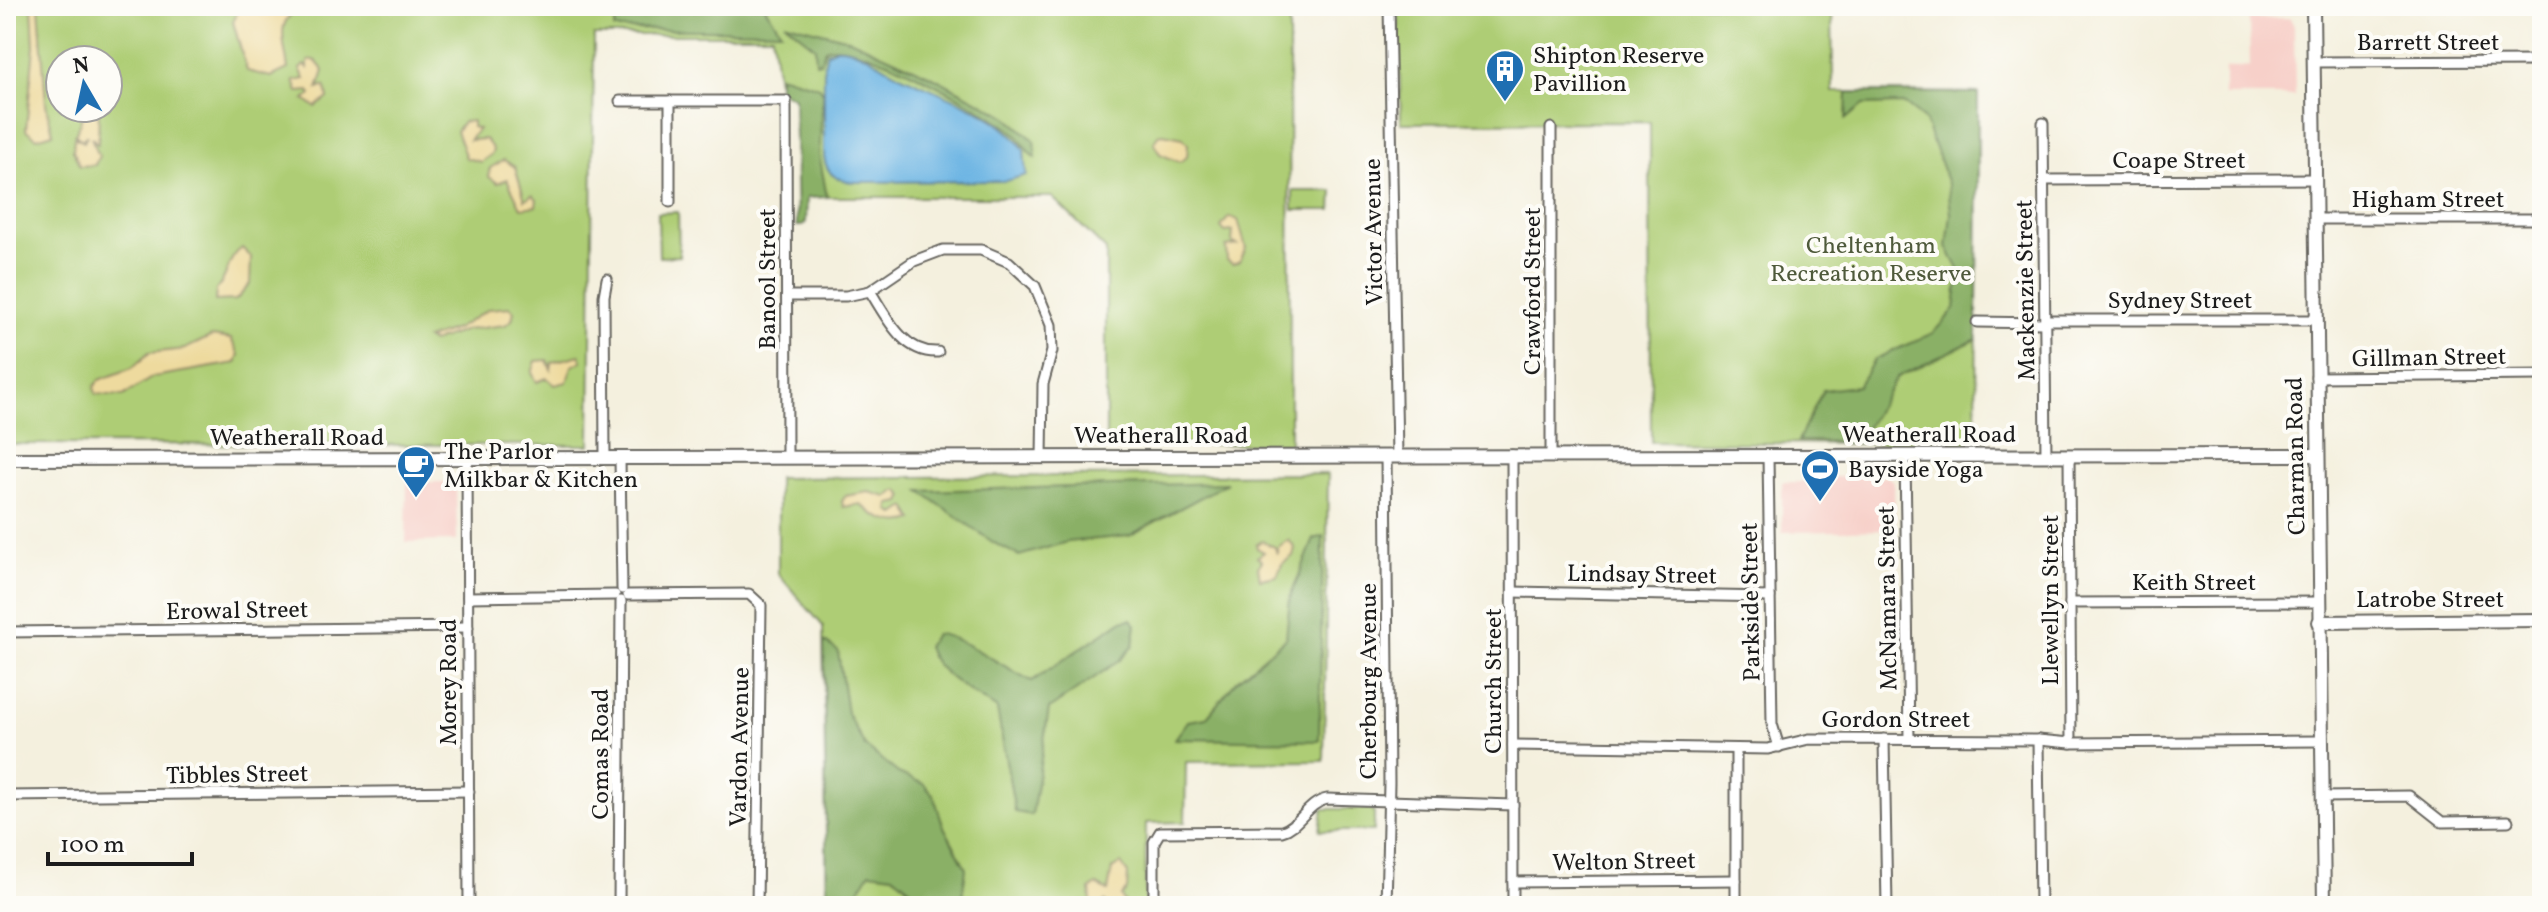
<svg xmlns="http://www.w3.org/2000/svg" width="2548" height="912" viewBox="0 0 2548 912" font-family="Vollkorn,serif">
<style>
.built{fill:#f7d0c9}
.green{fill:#aecd74;stroke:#657448;stroke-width:2;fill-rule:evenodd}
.forest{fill:#8ab066;stroke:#536641;stroke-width:2}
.sand{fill:#eeda9e;stroke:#857b5d;stroke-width:2}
.water{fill:#6bb4e3;stroke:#446880;stroke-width:2}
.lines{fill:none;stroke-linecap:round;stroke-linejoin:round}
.street-casing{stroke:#686660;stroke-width:13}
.secondary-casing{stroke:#686660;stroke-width:16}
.street{stroke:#fff;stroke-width:9}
.secondary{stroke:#fff;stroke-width:12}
.labels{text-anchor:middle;stroke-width:8;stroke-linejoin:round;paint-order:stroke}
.street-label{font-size:24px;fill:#1c1c1c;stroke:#fdfcf7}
.poi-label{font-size:24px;fill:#1c1c1c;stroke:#fdfcf7;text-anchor:start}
.park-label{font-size:24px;fill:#4f5a3b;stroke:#fdfcf7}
</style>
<rect width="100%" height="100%" fill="#fdfcf7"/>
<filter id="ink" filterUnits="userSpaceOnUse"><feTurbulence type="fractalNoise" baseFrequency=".0125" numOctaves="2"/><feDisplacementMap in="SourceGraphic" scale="16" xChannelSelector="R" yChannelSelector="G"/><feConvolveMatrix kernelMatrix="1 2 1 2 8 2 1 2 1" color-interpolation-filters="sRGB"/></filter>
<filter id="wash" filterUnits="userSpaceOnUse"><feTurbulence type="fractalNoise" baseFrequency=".006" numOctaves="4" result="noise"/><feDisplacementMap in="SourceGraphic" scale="32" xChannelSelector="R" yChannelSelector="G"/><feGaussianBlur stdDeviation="1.8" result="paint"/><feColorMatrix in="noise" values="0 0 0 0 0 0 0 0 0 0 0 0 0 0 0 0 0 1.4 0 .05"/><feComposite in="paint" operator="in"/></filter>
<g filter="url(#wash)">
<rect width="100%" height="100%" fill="#f4f0de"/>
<g class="built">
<path d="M2290 18 2294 26 2295 96H2225V68L2250 67 2249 19Z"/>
<path d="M1814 477H1888L1894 483 1895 530 1782 532V482H1814Z"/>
<path d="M407 478 412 482H456L457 541 406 542Z"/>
</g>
<g class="green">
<path d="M6 6H1289L1290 444 1106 445V250L1052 197H798L794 97 779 91 772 35H594L590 445 6 444ZM60 60H108V108H60Z"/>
<path d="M1398 6H1832L1833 92 1978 93 1976 445 1651 442 1650 122 1401 123Z"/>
<path d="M1293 191H1333L1332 210H1293Z"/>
<path d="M678 212 679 256 659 257 658 213Z"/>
<path d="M1328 474 1324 761 1186 762 1185 822 1146 823 1145 906H827L823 626 778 574V478Z"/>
<path d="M1323 809H1370L1374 813V831H1320Z"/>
</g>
<g class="forest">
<path d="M643 6H764L781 31 614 29 617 12Z"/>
<path d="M784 22 852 40 933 77 1003 114 1034 140 1036 158C1026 154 1022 138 1012 131 985 109 854 35 825 49L821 62 816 63 815 47Z"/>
<path d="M779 75 820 87 823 93 819 154 827 197 807 198 806 222 802 226H797L794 97 779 91Z"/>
<path d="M1847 92 1978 93 1977 339 1897 377 1858 442 1798 441 1823 390 1858 386 1875 359 1933 333 1955 309 1959 269 1947 247 1951 214 1948 184 1924 119 1905 104 1863 105 1846 119Z"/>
<path d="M1227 483 1129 536 1067 542 1019 556 994 543 920 491Z"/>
<path d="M1323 536 1319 741 1175 739 1188 721 1206 718 1236 681 1286 638 1290 597 1314 539Z"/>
<path d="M1132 619 1136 625 1133 646 1120 660 1049 709 1032 815 1015 812 997 709C975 694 935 674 927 647L935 634C958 634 1006 669 1032 681L1121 621Z"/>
<path d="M824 641 838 651 847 713 865 746 898 773 924 784 934 796 943 825 966 868 961 906H931L893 875 870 872 849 906H827Z"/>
</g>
<g class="sand">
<path d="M32 6H39L46 104 53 133 37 138 26 130 34 46Z"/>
<path d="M240 6H302C273 22 285 42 288 69L271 77 247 71 233 22Z"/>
<path d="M315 60 324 71 318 89 325 86 328 98 316 107 304 100 311 95 309 91 298 92 294 81 305 79 300 69 304 65 308 68V61Z"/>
<path d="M85 108H99L98 144 91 137 99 156 95 165 80 166 73 151 74 137 84 142 87 135 82 140 75 135Z"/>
<path d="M472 121V127L478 129 469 140 485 139 493 149 492 154 481 162 466 158 456 131 463 122Z"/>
<path d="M1163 134 1183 138 1188 144 1187 157 1179 162 1160 154 1154 143 1158 135Z"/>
<path d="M504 160 515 167 525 200 532 195 537 199 536 206 521 208 507 179 498 183 489 177 490 168Z"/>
<path d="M1229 217 1238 220 1246 248 1240 261 1233 264 1227 260 1226 247 1237 245 1232 242 1233 231 1225 232 1221 227Z"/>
<path d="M242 248 251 257 250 284 236 300 215 301 216 290C229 277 226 259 242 248Z"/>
<path d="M510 307 514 311 512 320 505 325 466 330 432 342 426 339 456 329 489 309Z"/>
<path d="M212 336 231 339 239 355 236 363 153 377 123 396 96 394 94 387 99 380 132 368 149 353 185 349Z"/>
<path d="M580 355 582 361 572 366 567 382 555 385 547 378 537 382 532 373 536 361 547 360 551 369 552 362Z"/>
<path d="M898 490 904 496 901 502 890 504 889 511 895 514 906 507 914 520C894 527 875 518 861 504L843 507 842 501 845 496 869 492 887 497Z"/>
<path d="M1288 540 1295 548 1293 556 1282 564 1277 576 1260 579 1258 567 1262 561 1257 557 1264 552 1257 548 1256 544 1262 541 1275 547 1277 554 1278 547Z"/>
<path d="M1121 864 1128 874 1127 890 1121 896 1126 906H1108L1105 902 1102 906 1091 904 1090 889 1097 885 1108 891 1112 869Z"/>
</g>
<path class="water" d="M836 48C862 47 881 67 904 77 941 94 1002 114 1024 150L1026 175 1006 181 855 182C837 181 827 175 824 157V65L827 52Z"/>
</g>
<g filter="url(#ink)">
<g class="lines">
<defs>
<g id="street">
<path d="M1389 6 1397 456"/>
<path d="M1829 7 1832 6"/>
<path d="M2313 62 2542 61"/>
<path d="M620 101H786L787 457"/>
<path d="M2043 123 2046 456"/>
<path d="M1551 128V455"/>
<path d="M2044 180 2314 179"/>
<path d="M670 202V101"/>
<path d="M2315 219H2542"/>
<path d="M870 291C886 316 903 354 938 352"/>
<path d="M787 296H846L870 291 914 261 943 250H981L1009 262 1035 286 1051 325 1052 351 1043 384 1042 458"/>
<path d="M2045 320H2316"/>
<path d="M1977 322 2045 323"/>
<path d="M2316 377 2542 375"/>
<path d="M1512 455 1513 906"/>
<path d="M1386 456 1389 783 1386 906"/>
<path d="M1768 456 1772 724 1779 747"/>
<path d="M1905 456 1909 739"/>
<path d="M2069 456 2071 743"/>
<path d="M467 458 469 906"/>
<path d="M605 458 604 296 607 279"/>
<path d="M620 459 622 589"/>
<path d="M1513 592 1770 597"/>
<path d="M628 595 749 594 761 605 757 906"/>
<path d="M468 597 615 595"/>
<path d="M2070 603 2319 602"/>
<path d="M6 632 468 627"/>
<path d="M1884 739 1887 906"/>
<path d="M2038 740 2040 906"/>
<path d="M1513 745 1768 749 1809 739 2038 740 2071 743 2321 741"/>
<path d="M6 796 469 791"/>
<path d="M2322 797 2409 796 2442 822 2508 821"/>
<path d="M1513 882 1736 880"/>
<path d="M619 906 621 601"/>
<path d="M1154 906V842L1160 832 1282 831C1300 826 1307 803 1327 799L1513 805"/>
<path d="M1736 906V749"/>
</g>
<g id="secondary">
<path d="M2313 6 2324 906"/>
<path d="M6 459 2317 455"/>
<path d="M2319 622 2542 620"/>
</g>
</defs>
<use href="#street" class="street-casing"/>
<use href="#secondary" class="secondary-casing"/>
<use href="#street" class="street"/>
<use href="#secondary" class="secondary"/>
</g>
</g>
<defs>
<symbol id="building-pin" viewBox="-11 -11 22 30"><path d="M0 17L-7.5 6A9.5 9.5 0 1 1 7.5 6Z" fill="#1f6fb2" stroke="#fdfcf7"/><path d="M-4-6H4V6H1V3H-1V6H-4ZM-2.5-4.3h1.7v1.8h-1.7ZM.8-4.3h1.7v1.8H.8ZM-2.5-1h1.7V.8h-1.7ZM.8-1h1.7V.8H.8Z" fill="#fff"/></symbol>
<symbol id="cafe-pin" viewBox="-11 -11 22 30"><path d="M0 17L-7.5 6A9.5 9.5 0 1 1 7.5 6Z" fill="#1f6fb2" stroke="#fdfcf7"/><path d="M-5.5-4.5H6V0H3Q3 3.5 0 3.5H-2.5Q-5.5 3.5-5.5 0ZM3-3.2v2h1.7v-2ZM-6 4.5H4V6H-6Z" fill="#fff"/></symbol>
<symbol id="stadium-pin" viewBox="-11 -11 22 30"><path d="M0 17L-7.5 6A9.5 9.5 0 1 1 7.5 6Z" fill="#1f6fb2" stroke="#fdfcf7"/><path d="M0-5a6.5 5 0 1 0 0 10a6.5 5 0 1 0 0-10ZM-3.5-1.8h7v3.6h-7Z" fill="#fff"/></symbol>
</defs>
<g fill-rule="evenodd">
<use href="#building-pin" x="1483" y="47" width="44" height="60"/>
<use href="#cafe-pin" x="394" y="443" width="44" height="60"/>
<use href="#stadium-pin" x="1798" y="447" width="44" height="60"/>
</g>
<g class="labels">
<g class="street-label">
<text x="2428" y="50">Barrett Street</text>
<text x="2179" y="168">Coape Street</text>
<text x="2428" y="207">Higham Street</text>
<text transform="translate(1373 232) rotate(-91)" y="8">Victor Avenue</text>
<text transform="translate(767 279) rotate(-90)" y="8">Banool Street</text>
<text transform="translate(2025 290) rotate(-91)" y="8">Mackenzie Street</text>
<text transform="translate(1532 291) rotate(-90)" y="8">Crawford Street</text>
<text x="2180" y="308">Sydney Street</text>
<text transform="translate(2429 357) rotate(-1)" y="8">Gillman Street</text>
<text x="1929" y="442">Weatherall Road</text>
<text x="1161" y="443">Weatherall Road</text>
<text x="297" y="445">Weatherall Road</text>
<text transform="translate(2295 456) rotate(-91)" y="8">Charman Road</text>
<text transform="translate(1642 574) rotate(1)" y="8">Lindsay Street</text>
<text x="2194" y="590">Keith Street</text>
<text transform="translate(1887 598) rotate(-91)" y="8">McNamara Street</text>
<text x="2430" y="607">Latrobe Street</text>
<text transform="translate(2050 600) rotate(-90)" y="8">Llewellyn Street</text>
<text transform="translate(1750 602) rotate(-91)" y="8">Parkside Street</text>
<text transform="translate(237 610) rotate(-1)" y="8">Erowal Street</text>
<text transform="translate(1368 681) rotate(-90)" y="8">Cherbourg Avenue</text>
<text transform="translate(1493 681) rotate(-90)" y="8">Church Street</text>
<text transform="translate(448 682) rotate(-90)" y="8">Morey Road</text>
<text x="1896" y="727">Gordon Street</text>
<text transform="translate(739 747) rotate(-89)" y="8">Vardon Avenue</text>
<text transform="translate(600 754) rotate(-90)" y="8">Comas Road</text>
<text transform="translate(237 774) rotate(-1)" y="8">Tibbles Street</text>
<text transform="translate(1624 861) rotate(-1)" y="8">Welton Street</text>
</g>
<g class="poi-label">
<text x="1533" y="63">Shipton Reserve<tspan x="1533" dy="28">Pavillion</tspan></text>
<text x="444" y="459">The Parlor<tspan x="444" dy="28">Milkbar &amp; Kitchen</tspan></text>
<text x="1848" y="477">Bayside Yoga</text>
</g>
<g class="park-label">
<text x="1871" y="253">Cheltenham<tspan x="1871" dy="28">Recreation Reserve</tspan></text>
</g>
</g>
<rect width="2548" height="912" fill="none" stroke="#fdfcf7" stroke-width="32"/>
<g transform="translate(84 84) rotate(351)"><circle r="38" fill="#fdfcf7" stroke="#a3a29f" stroke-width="2"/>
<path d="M0-6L14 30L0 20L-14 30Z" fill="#1f6fb2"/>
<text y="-12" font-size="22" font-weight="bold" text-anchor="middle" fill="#1c1c1c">N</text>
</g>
<path d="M48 852v12h144v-12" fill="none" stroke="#1c1c1c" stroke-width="4"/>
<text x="60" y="852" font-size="24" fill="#1c1c1c" stroke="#fdfcf7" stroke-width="6" paint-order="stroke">100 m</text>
</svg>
